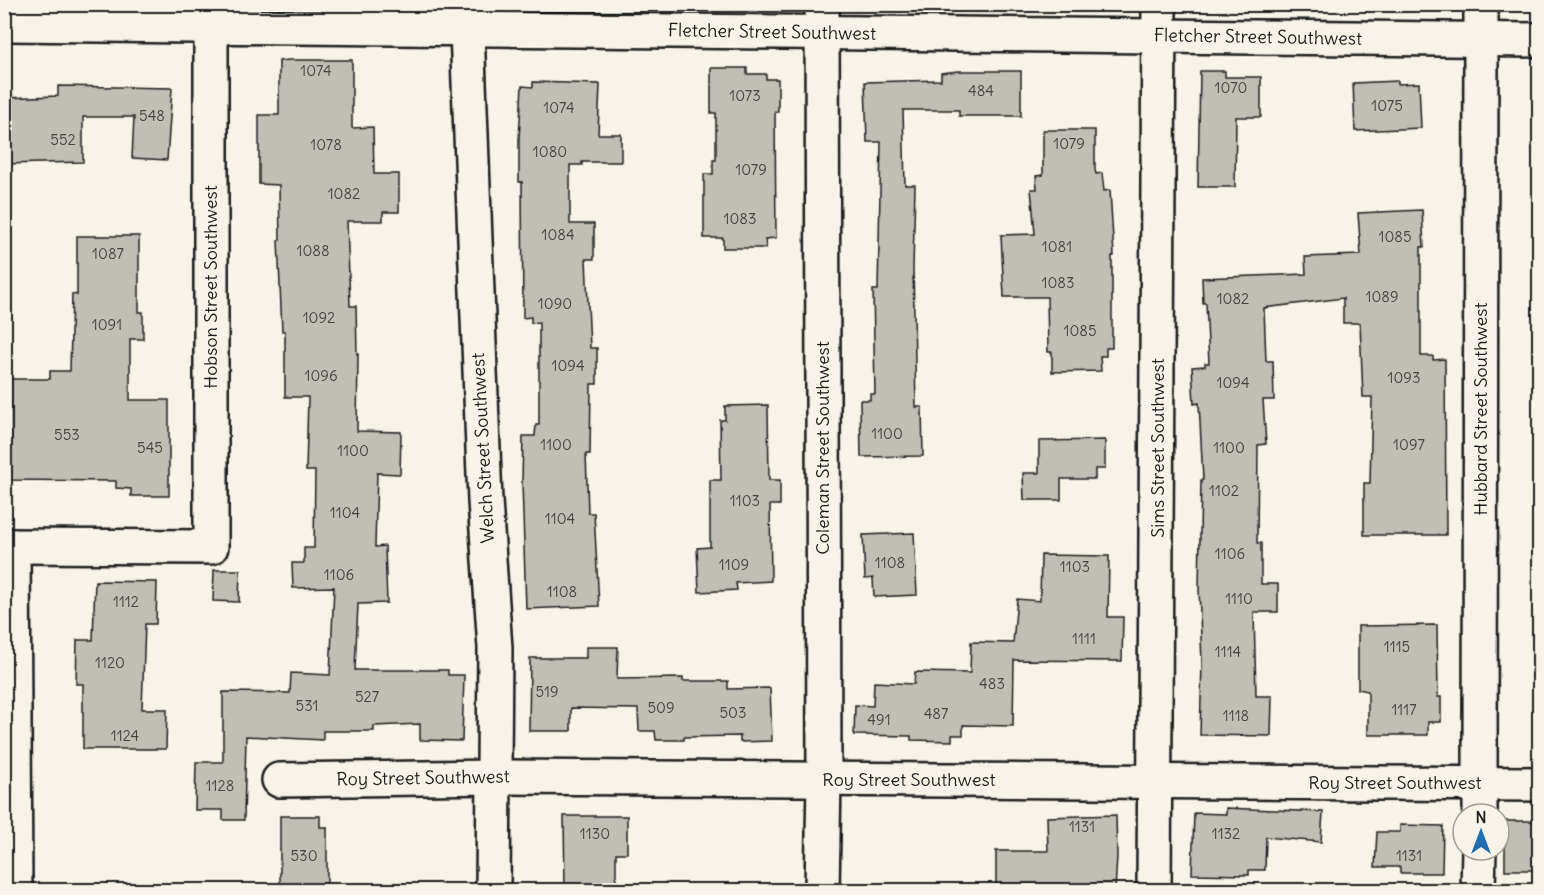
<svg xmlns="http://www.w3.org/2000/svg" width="1544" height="895" viewBox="0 0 1544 895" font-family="Delius,sans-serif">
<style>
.building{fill:#c0beb5;stroke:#1c1c1c;stroke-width:1.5}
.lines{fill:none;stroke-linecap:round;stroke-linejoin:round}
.minor-casing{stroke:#1c1c1c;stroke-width:38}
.minor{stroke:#f7f3e8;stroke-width:33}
.labels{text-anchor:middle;stroke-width:6;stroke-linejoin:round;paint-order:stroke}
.number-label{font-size:15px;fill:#454442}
.street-label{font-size:18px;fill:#1c1c1c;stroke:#f7f3e8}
</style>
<rect width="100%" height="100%" fill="#f7f3e8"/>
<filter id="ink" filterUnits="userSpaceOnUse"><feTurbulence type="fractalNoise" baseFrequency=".0167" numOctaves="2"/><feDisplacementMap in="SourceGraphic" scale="12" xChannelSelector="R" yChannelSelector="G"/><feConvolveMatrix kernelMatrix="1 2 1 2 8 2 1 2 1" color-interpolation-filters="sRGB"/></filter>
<g filter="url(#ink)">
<g class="building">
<path d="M290 60H352V128L373 127 374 174H399V212H383V221H347L350 306H356L357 354H358L357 431 401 432 400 474 377 473 375 547 385 546 387 603 358 604 355 670H448V675H464L462 741 420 740V724L374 726V731H323V740L246 736 244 820H223V810H195L196 762H223V692L290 693 291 673 330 675 334 587 293 588 292 563H304V548H314L315 471H306L308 397H285V331H282L278 240H280L279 185 259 184V115H279V61Z"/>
<path d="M711 68H747V74H766V79H778V112H775L776 238 765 239 766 248H723V238H704V174H713V160H716V113H711Z"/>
<path d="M959 71H1021V116H959V110H903L905 185H915L913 268 916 407H922L923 456 861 457 860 400H870V394H875L873 290H878L881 142H867L865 82 941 80V73Z"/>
<path d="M1200 71H1225V77H1261V117H1236L1235 187H1198Z"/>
<path d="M1398 81V84L1419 83 1421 128 1355 131 1353 83Z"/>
<path d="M533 82 600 84 598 134H621V162H582V165H570V224H594V259H586L590 348H597V384H591L590 454H586L588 513H594L599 606 526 609 522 482 523 436H535L536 425H539V322L531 323V317L523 318 522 182H519V139L522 86 533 87Z"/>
<path d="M58 86 172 88 167 160 132 158 134 117H83V162L4 164V98L58 96Z"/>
<path d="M1043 130H1095V170L1096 174 1102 173 1104 191 1110 190 1114 256H1112V348H1106V356H1100L1101 371 1052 372V352H1048L1047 297H1004L1001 235 1035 234 1031 189H1037L1036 176 1043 175Z"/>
<path d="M1422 210 1424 247H1421V356H1433V360L1445 359 1446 535H1364V483H1370L1372 397H1363L1360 323H1343V298L1264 308 1266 361H1273L1274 400H1263L1266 444 1258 445 1257 543H1261V584H1278V612H1254L1256 696H1272L1271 736 1200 735 1202 663 1199 589 1201 480H1203L1199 403 1194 404 1192 367 1205 366V363H1209L1206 303H1203L1202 278 1306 274 1305 257 1361 255 1358 213Z"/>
<path d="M77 236H139V312H143V339H130V400H169V496H131V489L116 488V481L4 480V379H50V371H70L72 294 77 295Z"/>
<path d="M768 405 769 480H780V505H770L771 581 736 583 737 590 699 592 697 548 710 547V480H721L720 420H725V406Z"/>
<path d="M1105 440V469H1095V479H1061V500H1024L1023 473H1039V441Z"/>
<path d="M914 533 917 595 874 597 873 578 865 579 863 535Z"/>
<path d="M1041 555 1109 556 1108 617H1123L1122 661 1014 660 1013 726 963 725V735H952V741L911 740V736L854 735 855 705 873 706 874 682 914 684 915 672 970 673 971 642 1013 643 1017 599 1040 601Z"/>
<path d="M214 570H240L239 602 213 601Z"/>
<path d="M95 581 157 582 156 624H145L142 709H167L166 749H83V684H76L77 640H93Z"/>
<path d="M1437 625 1438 697H1441V722H1428V735H1368V691L1358 689V626Z"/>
<path d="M586 647H618L617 679 683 678V681H728V689L770 688 772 741 740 742V736L684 737V740H656L655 731H639L638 709 571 708V731H529L530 658H586Z"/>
<path d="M1226 808 1323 812 1321 842 1266 837 1265 870H1249V875L1192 874 1194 813 1226 814Z"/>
<path d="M1116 815 1117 856 1115 891H1053V885L996 886V851H1048L1047 817Z"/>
<path d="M280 816H320V827H327V884H306V889H280Z"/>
<path d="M564 816H627V853H616V881H612V891H565Z"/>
<rect x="1505" y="821" width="34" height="49"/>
<path d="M1400 825 1443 826 1442 873H1400V867H1375L1377 832H1400Z"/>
</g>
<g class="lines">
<defs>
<g id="minor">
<path d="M466 4 485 501 495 648 493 890"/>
<path d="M4 24 1540 40"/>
<path d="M4 546 211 547V26"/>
<path d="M13 546 15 890"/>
<path d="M279 780 495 777 1540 784"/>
<path d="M1480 814 1481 4"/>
<path d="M822 890 824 780 822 4"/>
<path d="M1154 890 1159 4"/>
<path d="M1478 890 1479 850"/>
</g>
</defs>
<use href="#minor" class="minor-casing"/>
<use href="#minor" class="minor"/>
</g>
</g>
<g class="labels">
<g class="number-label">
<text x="316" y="76">1074</text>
<text x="1231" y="93">1070</text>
<text x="981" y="96">484</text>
<text x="745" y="101">1073</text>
<text x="1387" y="111">1075</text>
<text x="559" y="113">1074</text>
<text x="152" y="121">548</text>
<text x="63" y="145">552</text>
<text x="1069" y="149">1079</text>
<text x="326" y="150">1078</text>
<text x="550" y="157">1080</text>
<text x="751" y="175">1079</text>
<text x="344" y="199">1082</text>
<text x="740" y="224">1083</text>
<text x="558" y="240">1084</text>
<text x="1395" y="242">1085</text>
<text x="1057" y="252">1081</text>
<text x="313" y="256">1088</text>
<text x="108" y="259">1087</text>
<text x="1058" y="288">1083</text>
<text x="1382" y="302">1089</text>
<text x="1233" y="304">1082</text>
<text x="555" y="309">1090</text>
<text x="319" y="323">1092</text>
<text x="107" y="330">1091</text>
<text x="1080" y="336">1085</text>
<text x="568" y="371">1094</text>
<text x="321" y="381">1096</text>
<text x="1404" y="383">1093</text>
<text x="1233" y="388">1094</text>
<text x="887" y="439">1100</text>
<text x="67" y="440">553</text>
<text x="556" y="450">1100</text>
<text x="1409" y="450">1097</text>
<text x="150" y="453">545</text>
<text x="1229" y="453">1100</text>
<text x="353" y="456">1100</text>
<text x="1224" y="496">1102</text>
<text x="745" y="506">1103</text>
<text x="345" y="518">1104</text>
<text x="560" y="524">1104</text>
<text x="1230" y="559">1106</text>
<text x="890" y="568">1108</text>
<text x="734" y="570">1109</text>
<text x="1075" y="572">1103</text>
<text x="339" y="580">1106</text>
<text x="562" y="597">1108</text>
<text x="1239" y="604">1110</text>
<text x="126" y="607">1112</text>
<text x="1084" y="644">1111</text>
<text x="1397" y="652">1115</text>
<text x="1228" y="657">1114</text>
<text x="110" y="668">1120</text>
<text x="992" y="689">483</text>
<text x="547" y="697">519</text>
<text x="367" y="702">527</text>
<text x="307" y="711">531</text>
<text x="661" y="713">509</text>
<text x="1404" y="715">1117</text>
<text x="733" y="718">503</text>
<text x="936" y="719">487</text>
<text x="1236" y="721">1118</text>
<text x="879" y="725">491</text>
<text x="125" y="741">1124</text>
<text x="220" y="791">1128</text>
<text x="1082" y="832">1131</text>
<text x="595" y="839">1130</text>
<text x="1226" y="839">1132</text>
<text x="304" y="861">530</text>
<text x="1409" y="861">1131</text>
</g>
<g class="street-label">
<text transform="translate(772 32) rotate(1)" y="6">Fletcher Street Southwest</text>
<text transform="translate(1258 37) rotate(1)" y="6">Fletcher Street Southwest</text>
<text transform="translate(211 287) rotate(-90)" y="6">Hobson Street Southwest</text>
<text transform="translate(1481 409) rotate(-90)" y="6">Hubbard Street Southwest</text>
<text transform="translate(483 448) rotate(-93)" y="6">Welch Street Southwest</text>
<text transform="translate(823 448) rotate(-90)" y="6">Coleman Street Southwest</text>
<text transform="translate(1158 448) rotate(-90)" y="6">Sims Street Southwest</text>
<text transform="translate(423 778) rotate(-1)" y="6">Roy Street Southwest</text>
<text x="909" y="786">Roy Street Southwest</text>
<text x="1395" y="789">Roy Street Southwest</text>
</g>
</g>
<rect width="1544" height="895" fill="none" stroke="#f7f3e8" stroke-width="24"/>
<rect x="12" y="12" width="1520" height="871" fill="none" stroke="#1c1c1c" stroke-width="2" filter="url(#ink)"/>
<g transform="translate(1481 832)"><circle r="28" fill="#f7f3e8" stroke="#9f9d96" stroke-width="1.5"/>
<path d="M0-4.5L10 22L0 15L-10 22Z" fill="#1f6fb2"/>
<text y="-9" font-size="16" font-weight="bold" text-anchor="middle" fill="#1c1c1c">N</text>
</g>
</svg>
